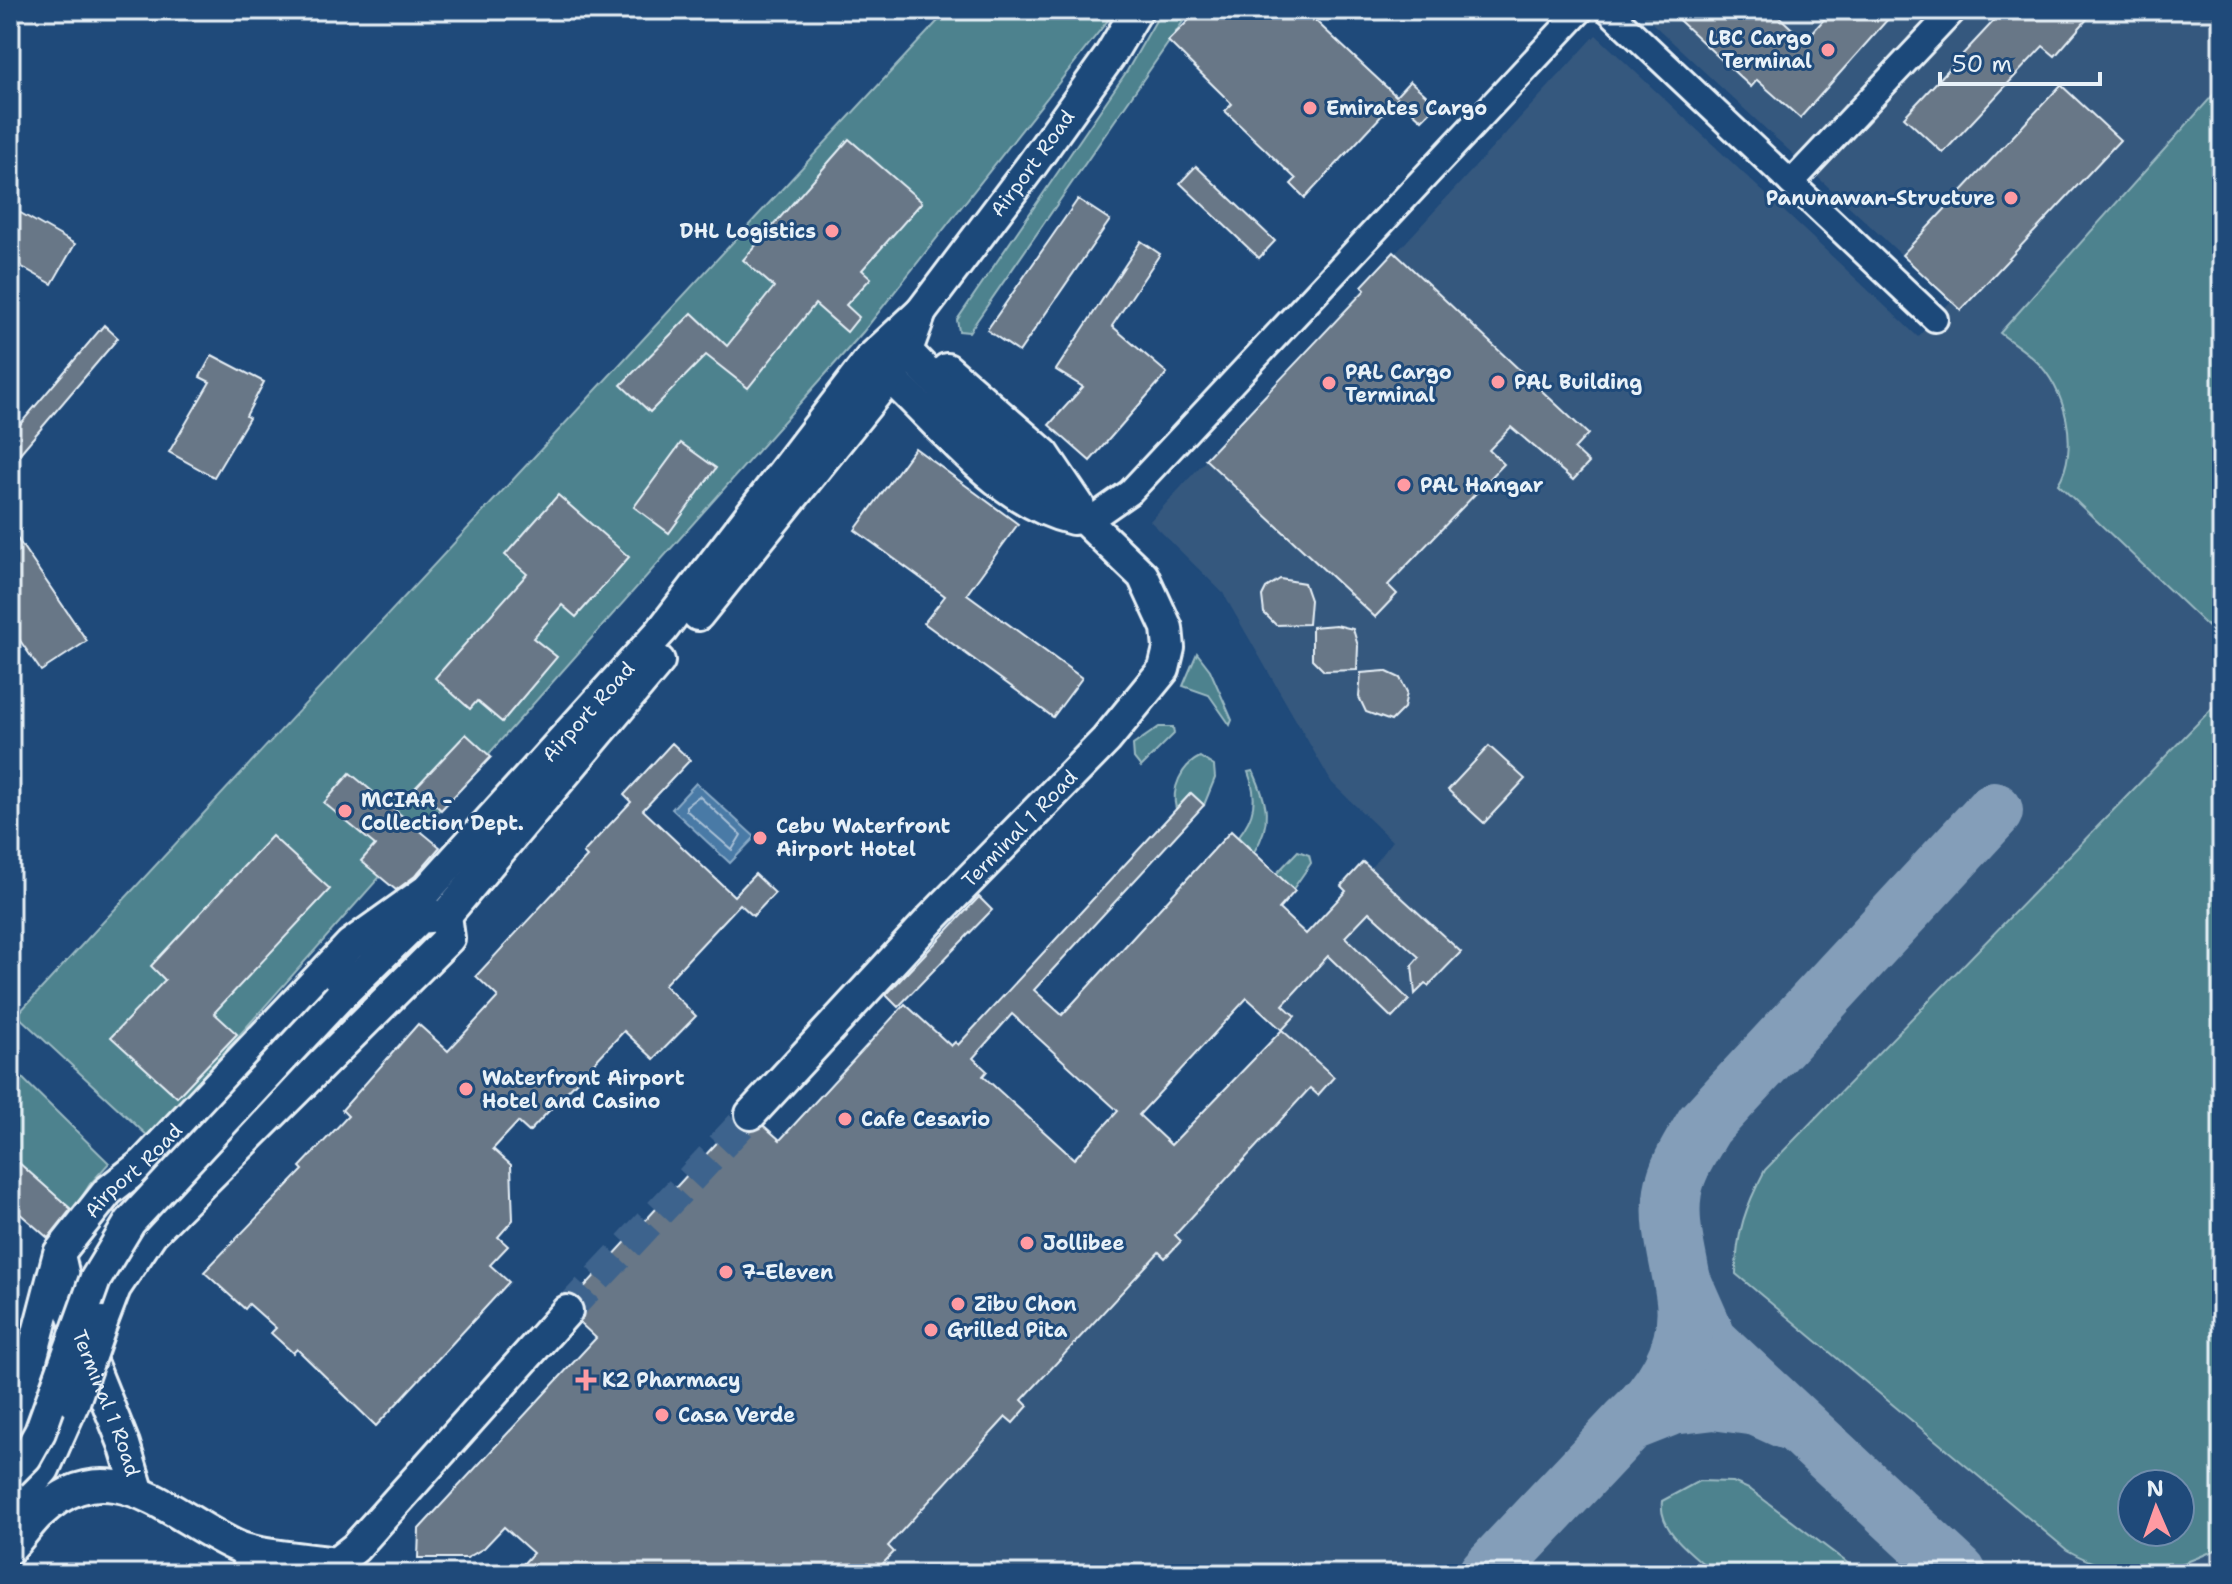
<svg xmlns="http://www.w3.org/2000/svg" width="2232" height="1584" viewBox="0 0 2232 1584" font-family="'Shantell Sans',sans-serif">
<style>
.built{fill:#35587e;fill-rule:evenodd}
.green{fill:#4e828e;stroke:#9bbac3;stroke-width:2;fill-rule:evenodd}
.water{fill:#4a7aa6;stroke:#89aac7;stroke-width:2}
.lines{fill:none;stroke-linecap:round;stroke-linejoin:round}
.shore{stroke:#a9c1d7;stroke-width:2}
.taxiway{stroke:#849eb9;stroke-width:58}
.building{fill:#687787;stroke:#e8f1f8;stroke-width:2;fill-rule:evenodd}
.tertiary-tunnel{stroke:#3d638d;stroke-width:30;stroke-dasharray:30 15;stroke-linecap:butt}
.minor-casing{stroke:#e8f1f8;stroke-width:30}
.tertiary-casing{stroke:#e8f1f8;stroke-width:36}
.minor{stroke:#1f4a7a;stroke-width:24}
.tertiary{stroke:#1f4a7a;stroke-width:30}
.tertiary-bridge-casing{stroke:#e8f1f8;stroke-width:36;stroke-linecap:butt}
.tertiary-bridge{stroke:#1f4a7a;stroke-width:30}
.poi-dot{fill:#ff9aa2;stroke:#1f4a7a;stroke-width:3}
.labels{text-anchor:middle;stroke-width:6;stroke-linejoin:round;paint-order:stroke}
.poi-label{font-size:20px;font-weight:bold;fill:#e8f1f8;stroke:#1f4a7a;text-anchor:start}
.street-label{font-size:20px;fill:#e8f1f8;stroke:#1f4a7a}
</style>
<rect width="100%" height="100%" fill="#1f4a7a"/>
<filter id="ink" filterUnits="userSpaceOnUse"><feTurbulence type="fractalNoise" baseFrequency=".0125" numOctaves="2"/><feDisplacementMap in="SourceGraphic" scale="16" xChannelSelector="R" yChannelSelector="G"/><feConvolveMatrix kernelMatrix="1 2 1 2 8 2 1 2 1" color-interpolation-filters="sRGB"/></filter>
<g filter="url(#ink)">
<path class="built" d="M1638 10H2222V1574H563L538 1558 504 1527 468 1477 905 1004 950 1046 955 1042 973 1058 987 1071 984 1076 1093 1176 1145 1120 1172 1144 1282 1030 1247 998 1346 891 1341 886 1363 862 1370 869 1392 841 1332 783 1223 593 1150 521 1596 35 1918 337 1951 301ZM2132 1484H2180V1532H2132Z"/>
<g class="green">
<path d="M948 10H1116L863 332 149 1137 17 1015Z"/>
<path d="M1162 10H1191L969 332 959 331 957 320 1127 71Z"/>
<path d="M2222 85V640L2058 484C2080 449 2066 388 2035 360 2025 350 2011 342 2000 333Z"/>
<path d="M1197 653 1210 670 1232 720 1230 725 1209 695 1183 686Z"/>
<path d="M2222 698V1547C2161 1575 2128 1584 2067 1550L1736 1274C1736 1233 1746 1206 1765 1170ZM2132 1484H2180V1532H2132Z"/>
<path d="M1159 727H1173L1174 734 1141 767 1134 758 1133 745Z"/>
<path d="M1200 757 1214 766 1215 778 1204 805 1191 793 1176 809C1171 789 1181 766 1200 757Z"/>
<path d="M1253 771C1267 802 1273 822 1254 852L1238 837C1255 816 1258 798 1248 772Z"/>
<path d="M1298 851 1309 855 1311 863 1293 889 1276 874Z"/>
<path d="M10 1066 109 1163 90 1184 73 1211 10 1155Z"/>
<path d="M1699 1481 1733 1482 1751 1490 1862 1574H1715C1694 1554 1658 1532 1662 1501Z"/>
</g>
<path class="water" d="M696 783 755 837 730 863 672 809Z"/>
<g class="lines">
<path class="shore" d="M699 796 741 835 732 850 686 810V806Z"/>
<g class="taxiway">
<path d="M1683 1283 1709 1342 1958 1574"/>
<path d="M1629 1423C1663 1391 1690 1350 1685 1300 1681 1264 1667 1228 1673 1191 1677 1167 1692 1146 1704 1125L1994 811"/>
<path d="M1487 1574 1629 1423 1672 1406 1714 1401 1757 1407 1788 1421"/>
</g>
</g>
<g class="building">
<path d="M1199 10H1304L1396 96 1410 81 1437 105 1422 120 1398 98 1305 198 1291 184 1296 179 1225 111 1232 104 1168 41Z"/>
<path d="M1668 10H1772L1805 41 1832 10H1896L1800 118 1757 80 1751 87Z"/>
<path d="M2004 10H2095L2055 56 2043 46 1943 153 1904 117Z"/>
<path d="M2061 85 2120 140 1961 310 1902 255Z"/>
<path d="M849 139 922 202 862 270 871 278 846 305 859 317 847 332 815 304 748 388 706 355 650 412 621 385 692 313 727 346 774 287 743 260Z"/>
<path d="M1196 166 1275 241 1259 258 1180 183Z"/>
<path d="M1078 199 1110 220 1019 352 987 330Z"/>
<path d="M10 207 75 244 52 284 10 260Z"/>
<path d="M1141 241 1160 254 1112 326 1167 373 1090 461 1049 425 1083 387 1056 370Z"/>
<path d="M1394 252 1588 434 1574 449 1589 463 1573 480 1511 427 1489 450 1504 464 1388 585 1397 594 1375 617 1205 459 1365 290 1362 286Z"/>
<path d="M104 325 118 338 10 465V436Z"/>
<path d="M212 355 264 382 246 416 249 418 214 477 169 452 210 382 200 377Z"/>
<path d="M681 443 716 468 669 533 634 507Z"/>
<path d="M915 448 1018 524 967 594 1082 678 1053 717 924 623 945 596 855 530Z"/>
<path d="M558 495 629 557 576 617 562 605 533 638 557 657 502 722 477 701 470 709 435 678 527 574 505 555Z"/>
<path d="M10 528 87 641 41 671 10 626Z"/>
<path d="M1280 579 1304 583 1310 600 1308 624 1276 625 1264 613 1262 596 1266 588Z"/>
<path d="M1336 625 1353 629 1358 646 1357 670 1324 671 1312 659V627Z"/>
<path d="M1385 671 1400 678 1407 692 1404 708 1391 721 1366 712 1359 697 1361 673Z"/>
<path d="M466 734 491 757 441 810 416 787Z"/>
<path d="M672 743 690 760 643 810 734 896 755 874 775 893 753 916 740 904 664 985 696 1016 654 1059 624 1031 529 1132 518 1122 493 1149 511 1165 513 1220 498 1237 508 1246 490 1265 509 1282 376 1426 297 1349 293 1353 271 1333 276 1328 249 1304 245 1309 204 1272 303 1170 300 1167 348 1116 342 1110 418 1024 448 1051 498 997 476 976 587 857 583 853 631 802 624 795Z"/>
<path d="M1489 746 1525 779 1484 823 1448 790Z"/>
<path d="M350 773 440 847 415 876 396 890 361 861 375 845 324 803Z"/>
<path d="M1191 793 1204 805 1034 990 1062 1015 1231 831 1295 891 1279 909 1306 934 1346 891 1341 886 1363 862 1461 952 1428 986 1425 984 1415 994 1412 965 1419 957 1369 912 1345 937 1409 1000 1392 1018 1328 956 1283 1005 1295 1016 1282 1030 1334 1077 1318 1095 1310 1088 1175 1235 1181 1241 1165 1258 1159 1252 1022 1400 1028 1406 1013 1423 1006 1417 888 1546 894 1552 873 1574H514L533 1553 504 1527 484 1548 467 1558H418L419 1529 596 1338 580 1323 584 1306 576 1296 736 1122 748 1132 764 1126 780 1140 905 1004 951 1046 955 1042 958 1045ZM1247 998 1282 1030 1171 1145 1139 1115ZM1012 1014 1118 1111 1074 1159 983 1076 987 1071 973 1058Z"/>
<path d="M272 836 330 889 214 1013 237 1034 177 1097 111 1037 165 980 151 966Z"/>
<path d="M979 897 992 910 898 1007 886 995Z"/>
<path d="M10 1155 71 1209 48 1238 10 1205Z"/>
</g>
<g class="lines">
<path class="tertiary-tunnel" d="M567 1311 751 1114"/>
<defs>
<g id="minor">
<path d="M1608 10 1935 319"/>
<path d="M1791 183 1954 10"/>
<path d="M1087 522 1130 492 1581 10"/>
<path d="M238 1547 256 1574"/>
</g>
<g id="tertiary">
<path d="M874 363C935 414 993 501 1073 519"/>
<path d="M947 369 1044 454 1079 506"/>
<path id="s1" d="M698 615 890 376 907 350 921 312 1031 166 1109 57 1137 10"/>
<path d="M339 997 420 918 446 915 659 661"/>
<path id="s2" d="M751 1114 933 917 1106 740 1164 669 1169 648 1167 628 1143 576 1087 522 1016 464 895 339"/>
<path id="s3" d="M60 1259 73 1317 124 1444 138 1490"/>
<path d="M102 1322 115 1288 152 1233 449 938 446 915"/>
<path id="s4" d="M10 1420 21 1398 59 1253 108 1191 144 1163 350 945 427 890 662 630 870 359 921 312"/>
<path d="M10 1509 44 1469 73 1404"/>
<path d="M10 1548C20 1537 28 1525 38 1515 109 1446 166 1513 234 1545 259 1557 307 1558 336 1563L355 1548 567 1311"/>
</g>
</defs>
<use href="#minor" class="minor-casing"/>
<use href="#tertiary" class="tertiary-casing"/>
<use href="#minor" class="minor"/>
<use href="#tertiary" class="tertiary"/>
<defs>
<g id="tertiary-bridge">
<path d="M74 1402 102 1322"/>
<path d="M10 1473 26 1457 40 1432 95 1280 130 1222 339 997"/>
</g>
</defs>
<use href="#tertiary-bridge" class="tertiary-bridge-casing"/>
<use href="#tertiary-bridge" class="tertiary-bridge"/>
</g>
</g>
<g class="poi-dot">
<circle cx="1828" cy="50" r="8"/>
<circle cx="1310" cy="108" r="8"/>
<circle cx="2011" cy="198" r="8"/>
<circle cx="832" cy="231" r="8"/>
<circle cx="1498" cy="382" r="8"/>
<circle cx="1329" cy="383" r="8"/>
<circle cx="1404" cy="485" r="8"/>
<circle cx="345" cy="811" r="8"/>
<circle cx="760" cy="838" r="8"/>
<circle cx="466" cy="1089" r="8"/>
<circle cx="845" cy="1119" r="8"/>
<circle cx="1027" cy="1243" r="8"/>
<circle cx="726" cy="1272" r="8"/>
<circle cx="958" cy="1304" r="8"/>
<circle cx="931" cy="1330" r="8"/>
<path d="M582 1368h8v8h8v8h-8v8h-8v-8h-8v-8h8z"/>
<circle cx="662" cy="1415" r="8"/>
</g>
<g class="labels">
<g class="poi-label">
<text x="1812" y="45" text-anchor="end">LBC Cargo<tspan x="1812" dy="23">Terminal</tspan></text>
<text x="1326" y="115">Emirates Cargo</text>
<text x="1995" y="205" text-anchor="end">Panunawan-Structure</text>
<text x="816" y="238" text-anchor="end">DHL Logistics</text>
<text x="1345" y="379">PAL Cargo<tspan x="1345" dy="23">Terminal</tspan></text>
<text x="1514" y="389">PAL Building</text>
<text x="1420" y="492">PAL Hangar</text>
<text x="361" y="807">MCIAA -<tspan x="361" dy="23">Collection Dept.</tspan></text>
<text x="776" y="833">Cebu Waterfront<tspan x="776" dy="23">Airport Hotel</tspan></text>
<text x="482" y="1085">Waterfront Airport<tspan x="482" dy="23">Hotel and Casino</tspan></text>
<text x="861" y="1126">Cafe Cesario</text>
<text x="1043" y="1250">Jollibee</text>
<text x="742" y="1279">7-Eleven</text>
<text x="974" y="1311">Zibu Chon</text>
<text x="947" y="1337">Grilled Pita</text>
<text x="602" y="1387">K2 Pharmacy</text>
<text x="678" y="1422">Casa Verde</text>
</g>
<g class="street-label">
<text dy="7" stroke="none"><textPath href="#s1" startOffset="564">Airport Road</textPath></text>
<text dy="7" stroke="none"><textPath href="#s4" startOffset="934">Airport Road</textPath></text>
<text dy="7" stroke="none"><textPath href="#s2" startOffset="392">Terminal 1 Road</textPath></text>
<text dy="7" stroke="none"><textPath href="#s4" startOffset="286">Airport Road</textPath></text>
<text dy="7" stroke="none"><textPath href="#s3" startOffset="152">Terminal 1 Road</textPath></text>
</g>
</g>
<rect width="2232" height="1584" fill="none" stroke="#1f4a7a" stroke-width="40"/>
<rect x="20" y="20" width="2192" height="1544" fill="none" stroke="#e8f1f8" stroke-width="3" filter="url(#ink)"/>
<g transform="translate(2156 1508) rotate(358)"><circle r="38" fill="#1f4a7a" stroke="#6f8dac" stroke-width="2"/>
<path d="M0-6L14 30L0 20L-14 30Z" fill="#ff9aa2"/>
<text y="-12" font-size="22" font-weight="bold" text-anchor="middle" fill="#e8f1f8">N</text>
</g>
<path d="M1940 72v12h160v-12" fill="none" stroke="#e8f1f8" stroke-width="4"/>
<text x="1952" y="72" font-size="24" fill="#e8f1f8" stroke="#1f4a7a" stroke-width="6" paint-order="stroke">50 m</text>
</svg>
